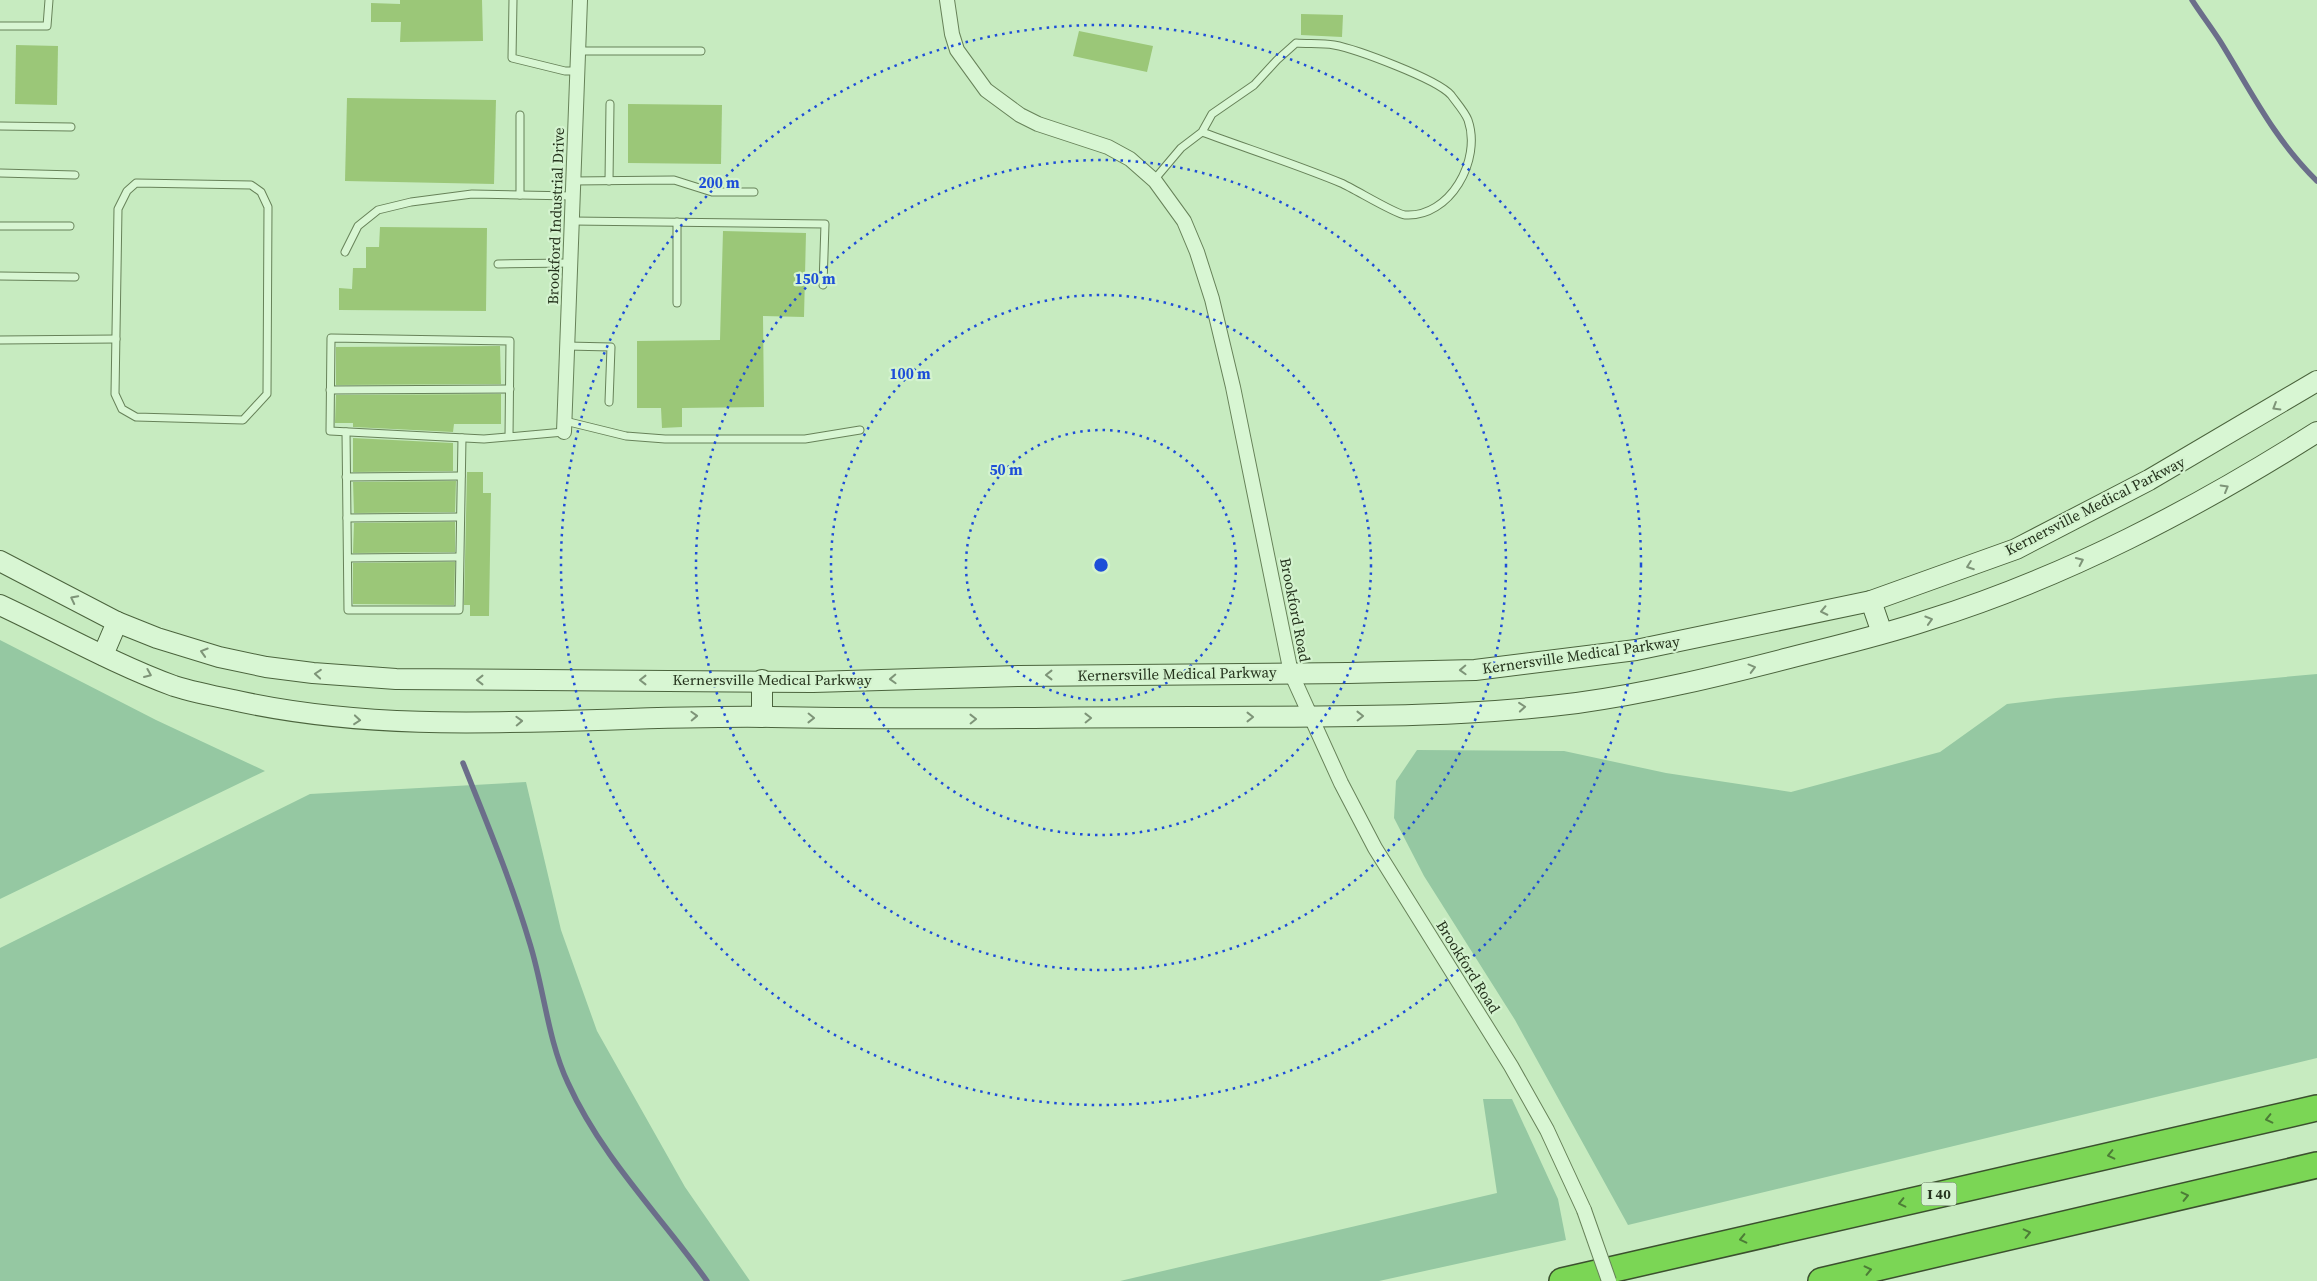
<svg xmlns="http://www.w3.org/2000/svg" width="2317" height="1281" viewBox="0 0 2317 1281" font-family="'Source Serif 4',serif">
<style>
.green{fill:#95c8a2}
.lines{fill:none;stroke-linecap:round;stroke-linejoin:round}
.stream{stroke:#6b6e8a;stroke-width:5.5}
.building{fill:#9bc778}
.lane-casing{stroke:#678259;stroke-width:9}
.street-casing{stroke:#678259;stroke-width:16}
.secondary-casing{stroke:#4b643d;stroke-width:22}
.highway-casing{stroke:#3b502e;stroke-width:28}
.lane{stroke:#d8f6d3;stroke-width:7}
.street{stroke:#d8f6d3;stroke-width:14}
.secondary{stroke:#d8f6d3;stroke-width:20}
.highway{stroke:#7bd655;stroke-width:25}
.street-bridge-casing{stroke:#678259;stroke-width:16;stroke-linecap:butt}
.street-bridge{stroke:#d8f6d3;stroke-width:14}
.oneway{stroke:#7e9478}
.oneway2{stroke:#4c7c36}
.ring{fill:none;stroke:#1d4ed8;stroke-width:2.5;stroke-dasharray:2.5 5}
.labels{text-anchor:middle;stroke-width:4.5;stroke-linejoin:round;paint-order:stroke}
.shield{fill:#d4f3cf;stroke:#5a6d52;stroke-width:1}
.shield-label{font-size:14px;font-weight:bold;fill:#25331d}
.street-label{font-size:15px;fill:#25331d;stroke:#d4f3cf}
.centre{fill:#1d4ed8;stroke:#d4f3cf;stroke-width:2.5}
.ring-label{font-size:15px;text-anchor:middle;font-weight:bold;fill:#1d4ed8;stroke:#d4f3cf;stroke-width:4.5;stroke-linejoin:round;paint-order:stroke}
</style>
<rect width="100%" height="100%" fill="#c7ebc0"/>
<g class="green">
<path d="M0 640 156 720 265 771 0 899Z"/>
<path d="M2317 674V1058L1628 1225 1515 1020 1424 876 1394 818 1396 781 1417 750 1564 751 1666 773 1791 792 1940 752 2007 704 2056 698Z"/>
<path d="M526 782 561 930 597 1031 685 1187 750 1281H0V948L310 794Z"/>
<path d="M1483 1099H1512L1558 1199 1566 1240 1379 1281H1120L1497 1193Z"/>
</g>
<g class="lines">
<g class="stream">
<path d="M2192 0C2201 14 2211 27 2220 41 2251 91 2274 139 2317 181"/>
<path d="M463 763C487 823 512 883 530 944 544 989 548 1041 568 1083 602 1158 660 1215 707 1281"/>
</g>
</g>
<g class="building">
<path d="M400 0H482L483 41 400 42 401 22H371V3L400 4Z"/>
<path d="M1301 14 1343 15 1342 37 1301 35Z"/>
<path d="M1079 31 1153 46 1147 72 1073 56Z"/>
<path d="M16 45 58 46 57 105 15 104Z"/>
<path d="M347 98 496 100 494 184 345 181Z"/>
<path d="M628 104 722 105 721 164 628 163Z"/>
<path d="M380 227 487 228 486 311 339 310V288L352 289 353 268H366V247H379Z"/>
<path d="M723 231 806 233 804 317 763 316 764 407 682 408V427L662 428 661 408H637V341L720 340Z"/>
<path d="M500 346 501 384 336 385V347Z"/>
<path d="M501 394V424H454L453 432 353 427V423H335L336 395Z"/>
<path d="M353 438 453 443V471L353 472Z"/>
<path d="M467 472H483V493H491L489 616H470V605H464Z"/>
<path d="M456 481 455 512 354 513 353 482Z"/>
<path d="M455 522V552L353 553 354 523Z"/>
<path d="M455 562 454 605 353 604V563Z"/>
</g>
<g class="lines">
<defs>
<g id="lane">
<path d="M513 0 512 58 565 71H577"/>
<path d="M0 26H47L49 0"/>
<path d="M578 51H701"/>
<path d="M0 126 71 127"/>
<path d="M0 173 75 175"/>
<path d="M1154 180 1181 148 1202 132 1212 114 1254 85 1277 60 1296 43C1308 44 1322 43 1334 45 1356 49 1437 79 1451 95 1456 102 1465 112 1468 120 1482 160 1450 218 1405 215 1395 214 1353 188 1341 183 1295 164 1248 149 1202 132"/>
<path d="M573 181 674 180 712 192H754"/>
<path d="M609 181 610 104"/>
<path d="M136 183 251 185 261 192 268 207 267 394 243 420 136 417 122 409 115 394 118 209 127 191Z"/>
<path d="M520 195V115"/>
<path d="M572 221 825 224 823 285"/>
<path d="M677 222V303"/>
<path d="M0 226H70"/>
<path d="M345 252 358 226 378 210 411 202 472 194 573 196"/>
<path d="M498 264 570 263"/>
<path d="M0 276 75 277"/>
<path d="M0 340 116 339"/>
<path d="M567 346 611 347 609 402"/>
<path d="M330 390 510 389"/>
<path d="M565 421 626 436 665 439H805L860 430"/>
<path d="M346 432 348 610H459L462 438"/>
<path d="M509 437 510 341 331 338 330 431 484 439 564 432"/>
<path d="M346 477 461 476"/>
<path d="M347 518 460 517"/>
<path d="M348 558 459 557"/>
</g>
<g id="street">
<path d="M947 0 952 34 957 50 986 90 1020 115 1038 124 1108 147 1130 159 1155 181 1184 221 1197 252 1212 299 1233 387 1291 673 1341 783 1375 848 1511 1066 1547 1130 1584 1210"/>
<path d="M564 432 580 0"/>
</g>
<g id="secondary">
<path d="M0 561 117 622 157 638 219 657 266 667 313 673 396 679 813 682 1019 676 1348 673 1475 670 1636 650 1871 601 2016 549 2149 480 2317 381"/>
<path d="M1871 601 1882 633"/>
<path d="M0 605C58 632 114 664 174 686 193 692 213 696 233 700 410 740 592 714 772 717 912 720 1053 717 1193 717 1321 716 1450 719 1577 703 1649 693 1719 676 1789 658 1836 646 1883 635 1928 620 2066 577 2195 509 2317 432"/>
<path d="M103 655 117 622"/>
<path d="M762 680V717"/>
</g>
<g id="highway">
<path d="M1562 1281 2317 1108"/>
<path d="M1821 1281 2317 1165"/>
</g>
</defs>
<use href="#lane" class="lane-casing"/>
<use href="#street" class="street-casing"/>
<use href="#secondary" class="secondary-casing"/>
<use href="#highway" class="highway-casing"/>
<use href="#lane" class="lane"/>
<use href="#street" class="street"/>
<use href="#secondary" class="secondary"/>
<use href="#highway" class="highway"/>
<defs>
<path id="street-bridge" d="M1584 1210 1609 1281"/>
</defs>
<use href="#street-bridge" class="street-bridge-casing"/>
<use href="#street-bridge" class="street-bridge"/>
</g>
<defs><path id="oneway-chevron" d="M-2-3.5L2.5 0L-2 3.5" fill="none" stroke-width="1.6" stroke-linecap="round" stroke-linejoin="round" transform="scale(1.25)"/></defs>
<g class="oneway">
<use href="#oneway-chevron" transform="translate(2276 407) rotate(149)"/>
<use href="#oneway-chevron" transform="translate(2225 488) rotate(-30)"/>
<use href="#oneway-chevron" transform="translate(2080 561) rotate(-25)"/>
<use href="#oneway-chevron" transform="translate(1970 566) rotate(160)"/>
<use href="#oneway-chevron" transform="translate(74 599) rotate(-153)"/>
<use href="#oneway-chevron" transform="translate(1824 611) rotate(168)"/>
<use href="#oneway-chevron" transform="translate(1929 620) rotate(-17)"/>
<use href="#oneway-chevron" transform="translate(204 652) rotate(-163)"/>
<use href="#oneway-chevron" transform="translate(1752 668) rotate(-15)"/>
<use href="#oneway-chevron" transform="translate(1463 670) rotate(178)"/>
<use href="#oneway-chevron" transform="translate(148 674) rotate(23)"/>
<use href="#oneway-chevron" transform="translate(318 674) rotate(-175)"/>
<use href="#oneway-chevron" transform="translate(1049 675) rotate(180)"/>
<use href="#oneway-chevron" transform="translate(893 679) rotate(178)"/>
<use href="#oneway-chevron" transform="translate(480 680) rotate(-180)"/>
<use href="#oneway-chevron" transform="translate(643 680) rotate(-180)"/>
<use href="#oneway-chevron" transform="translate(1522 707) rotate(-5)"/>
<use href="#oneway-chevron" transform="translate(694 716) rotate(-2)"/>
<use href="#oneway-chevron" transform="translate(1360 716) rotate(-1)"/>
<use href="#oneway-chevron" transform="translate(1250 717)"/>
<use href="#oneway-chevron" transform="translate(811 718) rotate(1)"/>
<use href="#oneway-chevron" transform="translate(1088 718) rotate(-1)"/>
<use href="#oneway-chevron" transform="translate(973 719) rotate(-1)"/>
<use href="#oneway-chevron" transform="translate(357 720) rotate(5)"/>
<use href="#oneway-chevron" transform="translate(519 721) rotate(-2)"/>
</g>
<g class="oneway2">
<use href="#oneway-chevron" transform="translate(2269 1119) rotate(167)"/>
<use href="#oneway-chevron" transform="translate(2111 1155) rotate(167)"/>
<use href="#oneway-chevron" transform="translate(2185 1196) rotate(-13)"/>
<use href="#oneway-chevron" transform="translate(1902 1203) rotate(167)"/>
<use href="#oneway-chevron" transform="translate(2027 1233) rotate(-13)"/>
<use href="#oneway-chevron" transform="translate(1743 1239) rotate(167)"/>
<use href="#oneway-chevron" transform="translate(1868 1270) rotate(-13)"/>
</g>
<g class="ring">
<circle cx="1101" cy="565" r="135"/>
<circle cx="1101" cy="565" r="270"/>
<circle cx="1101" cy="565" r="405"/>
<circle cx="1101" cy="565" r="540"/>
</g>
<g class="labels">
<rect class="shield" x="1921.5" y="1182.5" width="35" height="23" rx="4"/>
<g class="shield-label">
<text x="1939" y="1199">I 40</text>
</g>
<g class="street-label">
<text transform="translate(556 216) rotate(-88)" y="5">Brookford Industrial Drive</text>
<text transform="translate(2095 506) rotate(-27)" y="5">Kernersville Medical Parkway</text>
<text transform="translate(1295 610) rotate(79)" y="5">Brookford Road</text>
<text transform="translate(1581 655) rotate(-8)" y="5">Kernersville Medical Parkway</text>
<text transform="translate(1177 674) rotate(-1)" y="5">Kernersville Medical Parkway</text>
<text x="772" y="685">Kernersville Medical Parkway</text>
<text transform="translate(1468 967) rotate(58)" y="5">Brookford Road</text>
</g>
</g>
<circle cx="1101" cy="565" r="8" class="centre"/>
<g class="ring-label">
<text x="719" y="188">200 m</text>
<text x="815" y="284">150 m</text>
<text x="910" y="379">100 m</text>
<text x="1006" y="475">50 m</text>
</g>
</svg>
